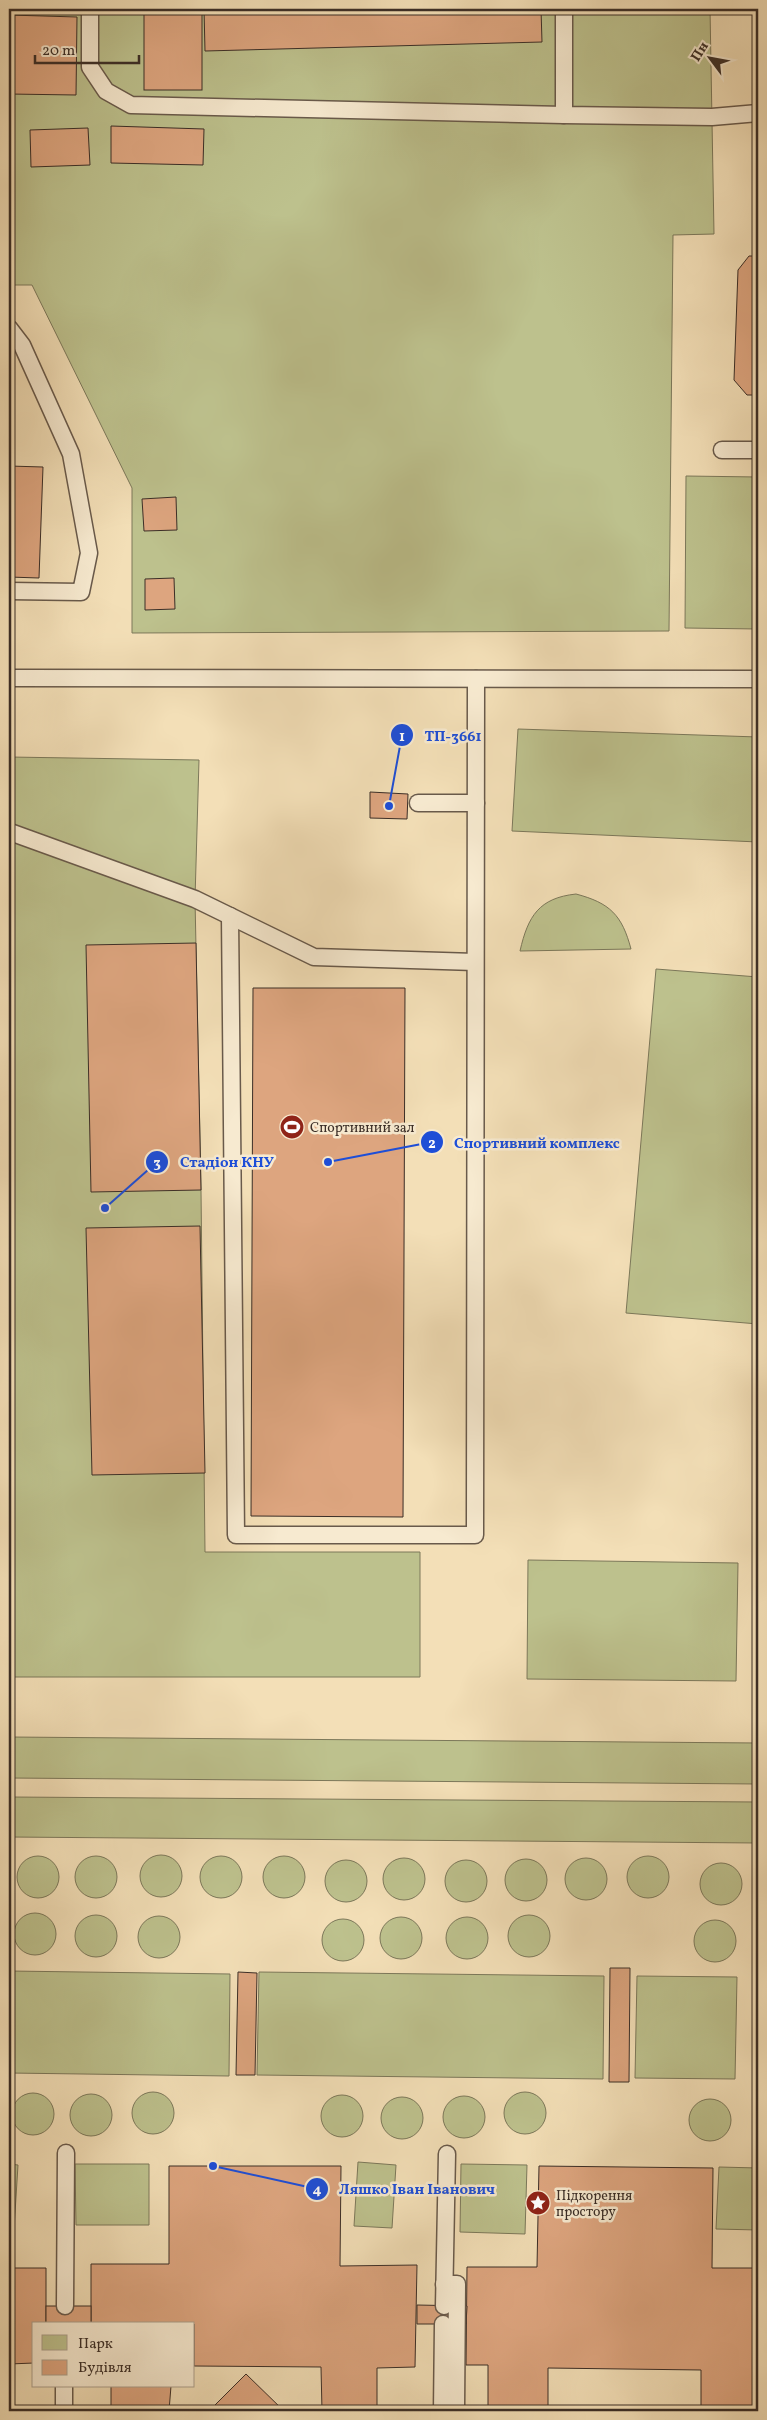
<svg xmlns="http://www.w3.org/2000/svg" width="767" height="2420" viewBox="0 0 767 2420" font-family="Vollkorn,serif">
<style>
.green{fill:#bdc18d;stroke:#7c785a}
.building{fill:#dda57f;stroke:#3b2e27}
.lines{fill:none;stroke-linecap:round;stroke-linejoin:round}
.lane-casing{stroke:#695a4b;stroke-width:19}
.lane{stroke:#f7ead0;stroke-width:16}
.labels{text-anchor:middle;stroke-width:5;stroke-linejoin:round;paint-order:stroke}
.poi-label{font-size:14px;fill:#3b2e27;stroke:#f7ead0;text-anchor:start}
.leader{fill:none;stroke:#1d4ed8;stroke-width:2}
.callout-dot{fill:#1d4ed8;stroke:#f7ead0;stroke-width:2}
.mark-label{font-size:15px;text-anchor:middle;font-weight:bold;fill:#fff}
.callout-label{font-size:15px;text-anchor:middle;font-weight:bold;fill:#1d4ed8;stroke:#f7ead0;stroke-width:5;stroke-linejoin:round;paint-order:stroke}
</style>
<rect width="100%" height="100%" fill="#f3dfb7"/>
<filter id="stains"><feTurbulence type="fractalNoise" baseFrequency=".004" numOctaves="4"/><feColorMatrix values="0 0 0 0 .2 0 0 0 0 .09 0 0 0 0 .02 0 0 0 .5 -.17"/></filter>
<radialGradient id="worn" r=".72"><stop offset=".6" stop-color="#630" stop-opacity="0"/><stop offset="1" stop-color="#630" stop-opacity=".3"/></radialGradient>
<g class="green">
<path d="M9 9H710L714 234 673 235 669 631 132 633V488L32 285H9Z"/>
<path d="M686 476 758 477V629L685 628Z"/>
<path d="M518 729 758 737V842L512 831Z"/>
<path d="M9 757 199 760 195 899 201 1190 205 1552H420V1677H9Z"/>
<path d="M576 894C610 903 622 915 631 949L520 951C528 916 539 898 576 894Z"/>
<path d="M656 969 758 977V1324L626 1313Z"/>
<path d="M528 1560 738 1563 736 1681 527 1679Z"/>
<path d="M9 1737 758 1743V1784L9 1778Z"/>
<path d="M9 1797 758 1802V1843L9 1837Z"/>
<circle cx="161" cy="1876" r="21"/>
<circle cx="96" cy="1877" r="21"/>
<circle cx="648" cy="1877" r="21"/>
<circle cx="284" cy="1877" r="21"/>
<circle cx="38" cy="1877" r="21"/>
<circle cx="221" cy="1877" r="21"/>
<circle cx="586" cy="1879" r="21"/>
<circle cx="404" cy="1879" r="21"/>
<circle cx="526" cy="1880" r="21"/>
<circle cx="346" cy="1881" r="21"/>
<circle cx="466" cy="1881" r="21"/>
<circle cx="721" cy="1884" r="21"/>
<circle cx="35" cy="1934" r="21"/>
<circle cx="529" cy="1936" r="21"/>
<circle cx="96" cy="1936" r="21"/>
<circle cx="159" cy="1937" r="21"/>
<circle cx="401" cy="1938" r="21"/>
<circle cx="467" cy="1938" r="21"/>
<circle cx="343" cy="1940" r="21"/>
<circle cx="715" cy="1941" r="21"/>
<path d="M9 1971 230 1974 229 2076 9 2073Z"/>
<path d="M259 1972 604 1976 603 2079 257 2075Z"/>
<path d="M637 1976 737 1977 735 2079 635 2078Z"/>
<circle cx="525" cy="2113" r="21"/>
<circle cx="153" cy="2113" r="21"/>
<circle cx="33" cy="2114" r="21"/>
<circle cx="91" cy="2115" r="21"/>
<circle cx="342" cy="2116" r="21"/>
<circle cx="464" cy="2117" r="21"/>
<circle cx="402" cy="2118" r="21"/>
<circle cx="710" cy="2120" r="21"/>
<path d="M358 2162 396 2165 392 2228 354 2226Z"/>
<path d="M9 2164 18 2165 14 2229H9Z"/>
<path d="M75 2164H149V2225H76Z"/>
<path d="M461 2164 527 2165 525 2234 460 2232Z"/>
<path d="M719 2167 758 2168V2230L716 2229Z"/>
</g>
<g class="building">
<rect x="144" y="9" width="58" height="81"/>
<path d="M204 9H541L542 42 205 51Z"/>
<path d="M9 15 77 17 76 95 9 94Z"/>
<path d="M111 126 204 129 203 165 111 163Z"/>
<path d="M88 128 90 165 31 167 30 130Z"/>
<path d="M749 256H758V395H747L734 380 738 270Z"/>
<path d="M9 466 43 467 39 578 9 577Z"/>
<path d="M176 497 177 530 144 531 142 499Z"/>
<path d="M174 578 175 609 145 610V579Z"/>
<path d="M370 792 408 794 407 819 370 818Z"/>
<path d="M196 943 201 1190 91 1192 86 945Z"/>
<path d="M253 988H405L403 1517 251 1516Z"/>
<path d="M200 1226 205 1473 92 1475 86 1228Z"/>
<path d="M610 1968H630L629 2082H609Z"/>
<path d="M238 1972 257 1973 255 2075H236Z"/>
<path d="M169 2166H341L340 2266 417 2265 415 2367 377 2368V2411H322L321 2367 194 2366V2324H91V2264H169Z"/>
<path d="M539 2166 713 2168 712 2268H758V2369H755V2411H701V2370L548 2368V2411H488V2365H466L467 2267H537Z"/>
<path d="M9 2268H46V2324H34V2363L9 2364Z"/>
<path d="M417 2305 467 2306 466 2324H417Z"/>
<rect x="46" y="2306" width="45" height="18"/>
<path d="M246 2374 284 2411H209Z"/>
<path d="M111 2386H171L169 2411H111Z"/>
</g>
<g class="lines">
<defs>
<g id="lane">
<path d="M90 9V67L106 91 131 105 564 115"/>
<path d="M564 9V115L712 117 758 113"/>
<path d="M9 328 22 345 71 454 89 553 81 592 9 591"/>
<path d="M722 450H758"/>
<path d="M9 678 758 679"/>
<path d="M418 803H476"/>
<path d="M10 832 195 899 314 957 475 962"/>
<path d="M230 916 236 1535H475L476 679"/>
<path d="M444 2284H457L456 2411"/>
<path d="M65 2306 66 2153"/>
<path d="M444 2306 447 2154"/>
<path d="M64 2411V2386"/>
<path d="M442 2411 443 2324"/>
</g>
</defs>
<use href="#lane" class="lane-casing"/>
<use href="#lane" class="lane"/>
</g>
<defs>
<symbol id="stadium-disc" viewBox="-11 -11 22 22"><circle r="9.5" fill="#8f2418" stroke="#f7ead0"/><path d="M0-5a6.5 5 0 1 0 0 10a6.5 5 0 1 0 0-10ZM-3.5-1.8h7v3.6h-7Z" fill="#fff"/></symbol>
<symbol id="sight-disc" viewBox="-11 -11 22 22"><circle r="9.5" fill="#8f2418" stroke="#f7ead0"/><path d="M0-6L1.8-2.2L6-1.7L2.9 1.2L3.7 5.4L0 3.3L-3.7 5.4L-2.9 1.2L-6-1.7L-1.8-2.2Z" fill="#fff"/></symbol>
</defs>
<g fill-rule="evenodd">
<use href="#stadium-disc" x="278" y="1113" width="28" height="28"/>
<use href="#sight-disc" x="524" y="2189" width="28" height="28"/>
</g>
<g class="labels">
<g class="poi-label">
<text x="310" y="1132">Спортивний зал</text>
<text x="556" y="2200">Підкорення<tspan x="556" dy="16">простору</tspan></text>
</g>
</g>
<path class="leader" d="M389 806L402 735M328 1162L432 1142M105 1208L157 1162M213 2166L317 2189"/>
<g class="callout-dot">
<circle cx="389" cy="806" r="5"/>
<circle cx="328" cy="1162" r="5"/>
<circle cx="105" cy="1208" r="5"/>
<circle cx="213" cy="2166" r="5"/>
<circle cx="402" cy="735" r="12"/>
<circle cx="432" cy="1142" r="12"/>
<circle cx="157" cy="1162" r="12"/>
<circle cx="317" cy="2189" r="12"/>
</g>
<g class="mark-label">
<text x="402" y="741">1</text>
<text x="432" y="1148">2</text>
<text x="157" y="1167">3</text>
<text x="317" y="2194">4</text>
</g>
<g class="callout-label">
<text x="453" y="741">ТП-3661</text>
<text x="537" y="1148">Спортивний комплекс</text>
<text x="227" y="1167">Стадіон КНУ</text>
<text x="417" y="2194">Ляшко Іван Іванович</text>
</g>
<rect width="767" height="2420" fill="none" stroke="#f3dfb7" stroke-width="30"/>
<rect x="10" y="10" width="747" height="2400" fill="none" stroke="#3b2e27" stroke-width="2.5"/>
<rect x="15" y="15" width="737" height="2390" fill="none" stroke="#3b2e27"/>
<rect x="32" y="2322" width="162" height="65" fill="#f7ead0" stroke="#ac9f8c"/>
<rect x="42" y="2335" width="25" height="15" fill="#bdc18d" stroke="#ac9f8c"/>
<text x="78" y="2348" font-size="15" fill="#3b2e27">Парк</text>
<rect x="42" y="2360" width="25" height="15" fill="#dda57f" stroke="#ac9f8c"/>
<text x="78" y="2372" font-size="15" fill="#3b2e27">Будівля</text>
<g transform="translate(710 58) rotate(302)" stroke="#f7ead0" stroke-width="4" paint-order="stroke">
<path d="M0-4L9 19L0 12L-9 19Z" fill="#3b2e27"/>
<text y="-8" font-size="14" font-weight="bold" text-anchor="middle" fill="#3b2e27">Пн</text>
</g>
<path d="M35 55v8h104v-8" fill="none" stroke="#3b2e27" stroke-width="2.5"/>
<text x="42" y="55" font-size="15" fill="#3b2e27" stroke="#f7ead0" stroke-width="4" paint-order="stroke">20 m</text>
<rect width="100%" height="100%" filter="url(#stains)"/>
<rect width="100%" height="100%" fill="url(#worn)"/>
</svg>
